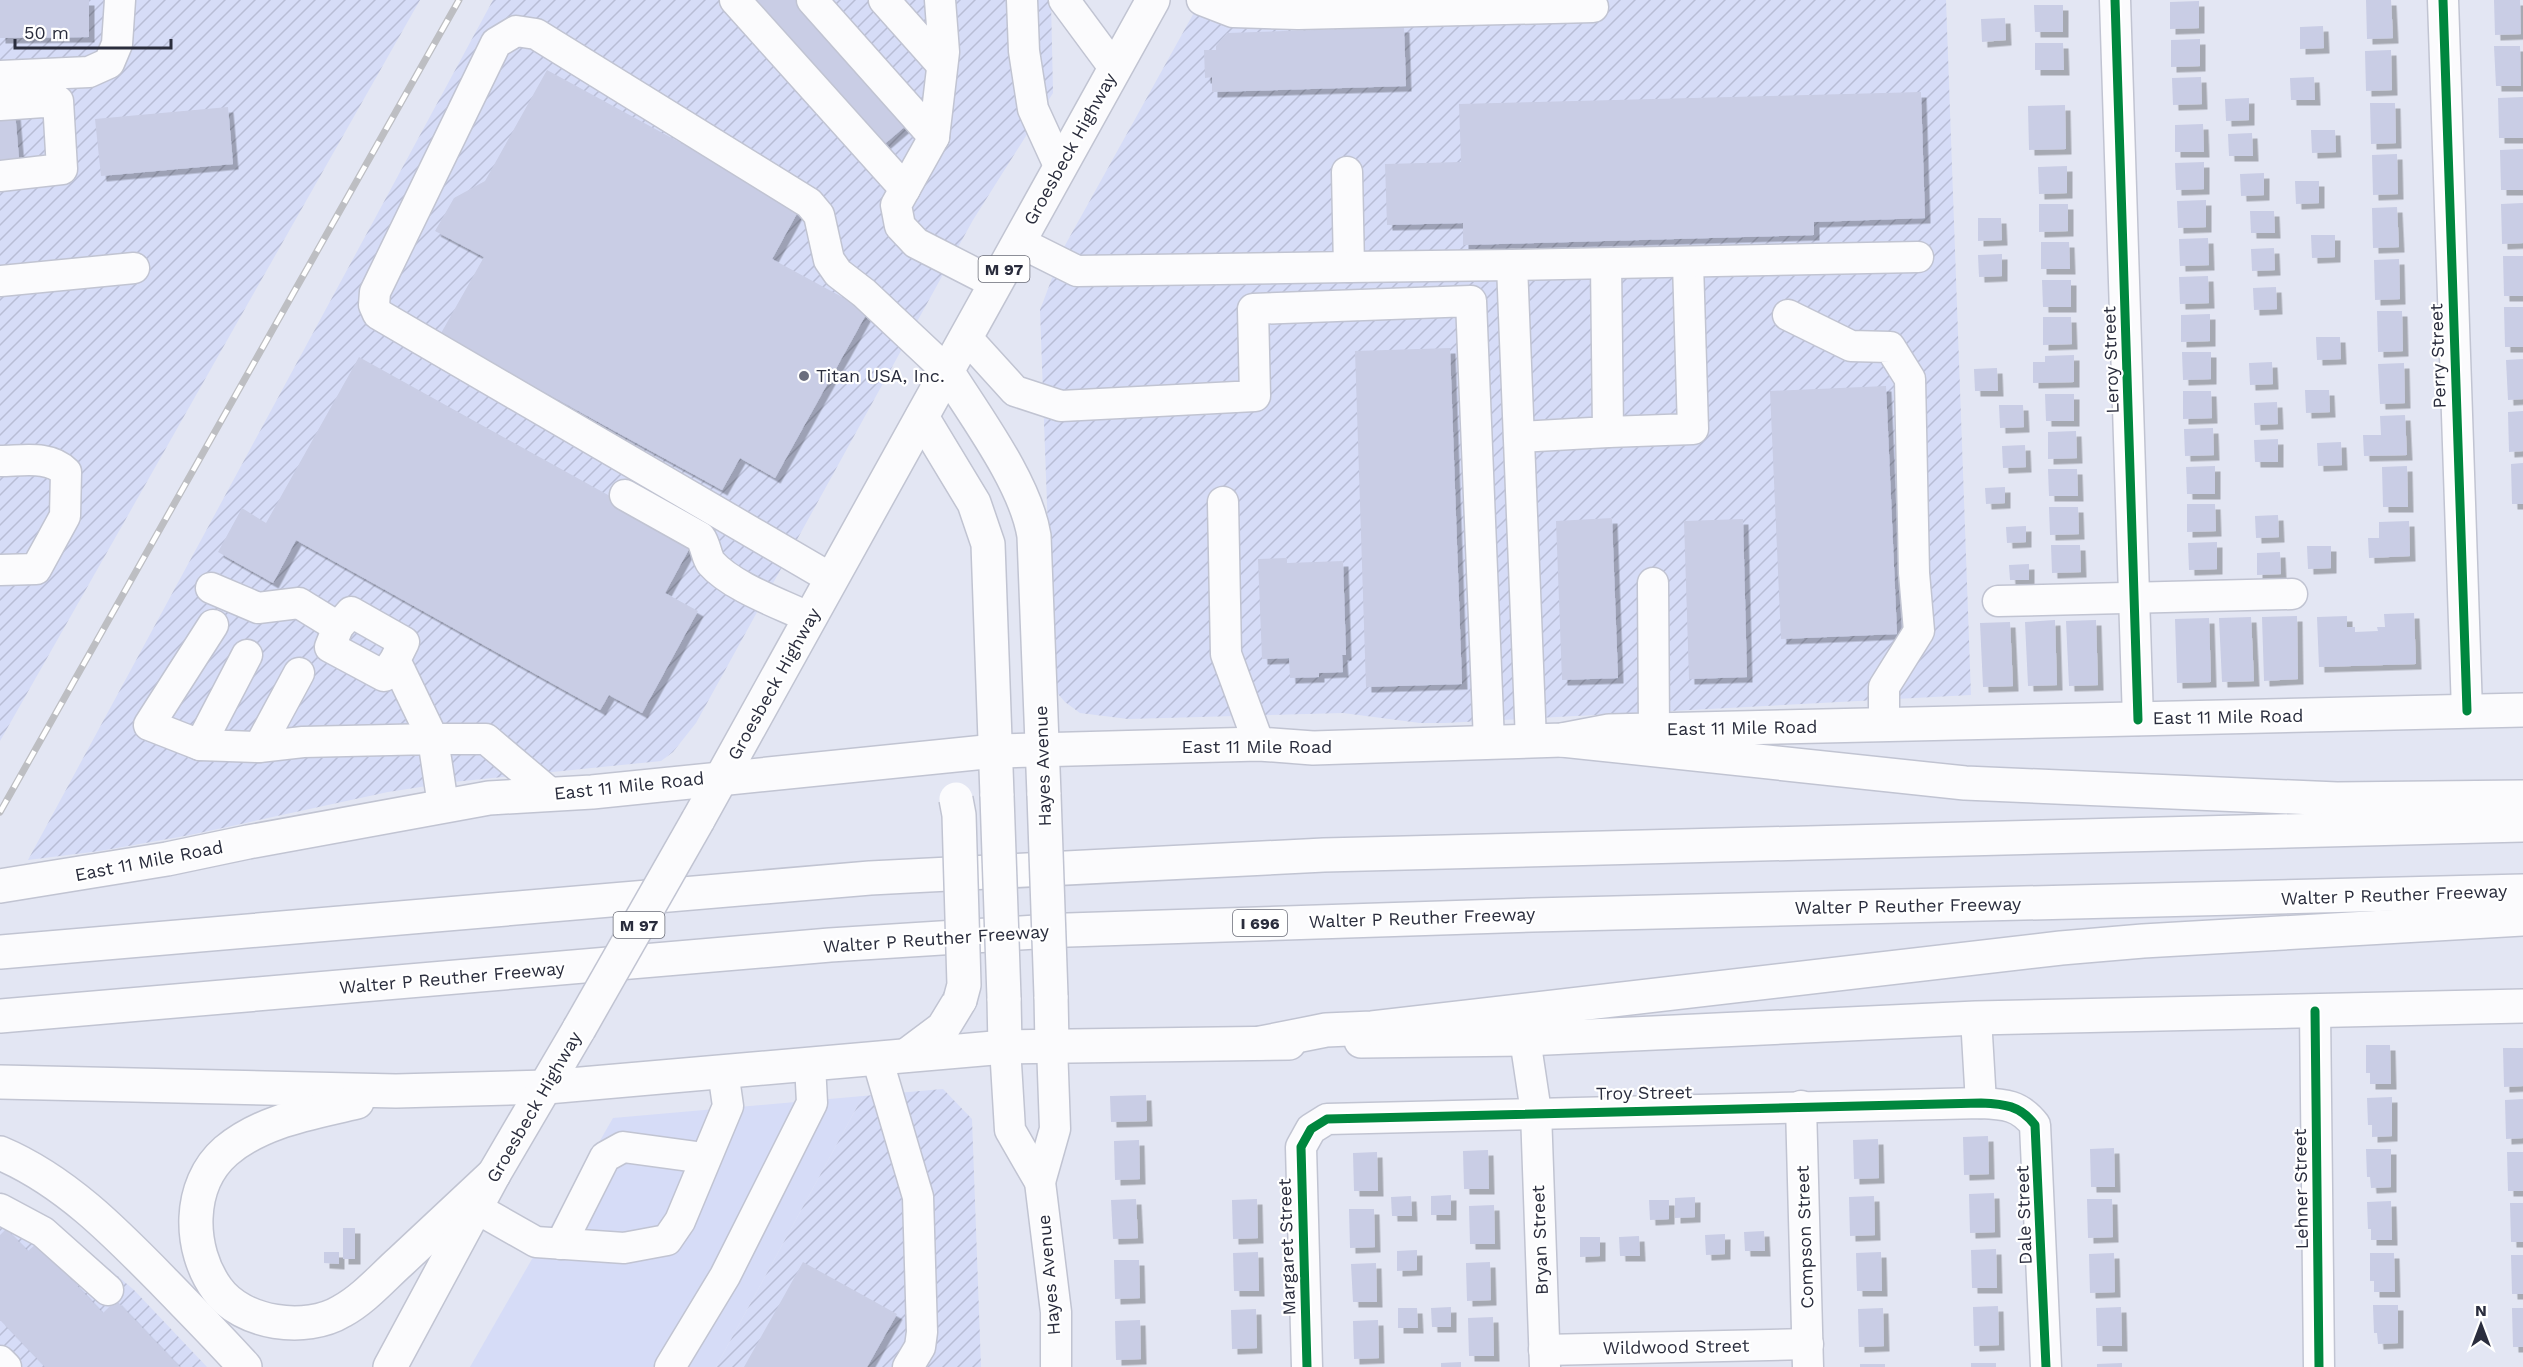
<svg xmlns="http://www.w3.org/2000/svg" width="2523" height="1367" viewBox="0 0 2523 1367" font-family="'Work Sans',sans-serif">
<style>
.built{fill:#d6dcf7}
.industrial{fill:url(#industrial-furrows)}
.building{fill:#c9cde5;filter:url(#shadow)}
.lines{fill:none;stroke-linecap:round;stroke-linejoin:round}
.minor-casing{stroke:#c1c4d2;stroke-width:33}
.major-casing{stroke:#c1c4d2;stroke-width:36}
.highway-casing{stroke:#c1c4d2;stroke-width:36}
.minor{stroke:#fbfbfd;stroke-width:30}
.major{stroke:#fbfbfd;stroke-width:33}
.highway{stroke:#fbfbfd;stroke-width:33}
.rail-casing{stroke:#bdbec2;stroke-width:7}
.rail{stroke:#fff;stroke-width:4.5;stroke-dasharray:14;stroke-linecap:butt}
.major-bridge-casing{stroke:#c1c4d2;stroke-width:36;stroke-linecap:butt}
.major-bridge{stroke:#fbfbfd;stroke-width:33}
.cycleway-casing{stroke:#fff;stroke-width:13}
.cycleway{stroke:#00873e;stroke-width:9}
.poi-dot{fill:#6b6e7d;stroke:#fff;stroke-width:2}
.labels{text-anchor:middle;stroke-width:4.5;stroke-linejoin:round;paint-order:stroke}
.shield{fill:#fff;stroke:#6a6c77;stroke-width:1.5}
.shield-label{font-size:16px;font-weight:bold;fill:#2a2d3d}
.street-label{font-size:18px;fill:#2a2d3d;stroke:#fff}
.poi-label{font-size:18px;fill:#2a2d3d;stroke:#fff;text-anchor:start}
</style>
<defs>
<pattern id="industrial-furrows" width="10" height="10" patternUnits="userSpaceOnUse" patternTransform="scale(1.5)"><rect width="10" height="10" fill="#d6dcf7"/><path d="M-1 1l2-2M0 10L10 0M9 11l2-2" fill="none" stroke="#b8bdd5"/></pattern>
<filter id="shadow"><feDropShadow dx="5.5" dy="5.5" stdDeviation="0" flood-color="#0004"/></filter>
</defs>
<rect width="100%" height="100%" fill="#e3e6f3"/>
<path class="built" d="M863 1096 716 1367H470L613 1118Z"/>
<g class="industrial">
<path d="M0 0H420L0 741Z"/>
<path d="M493 0H1051L1053 93 973 220 696 723 673 752 661 761 453 782 388 792 190 835 100 851 28 860Z"/>
<path d="M1201 0H1946L1971 695 1445 723H1420L1343 713 1128 719 1080 713 1065 702 1058 694 1053 671 1040 310 1063 249Z"/>
<path d="M943 1089 972 1119 981 1367H716L863 1096Z"/>
<path d="M0 1199 80 1244 134 1290 207 1367H0Z"/>
</g>
<g class="building">
<path d="M0 0H89V37L0 38Z"/>
<path d="M749 0H799L909 123 881 147Z"/>
<path d="M2366 0H2391L2393 38 2367 39Z"/>
<path d="M2494 0H2520L2521 34 2495 35Z"/>
<path d="M2199 1V28L2170 29V2Z"/>
<path d="M2034 5H2063V32H2035Z"/>
<path d="M2005 18 2006 40 1982 42 1981 19Z"/>
<path d="M2323 26 2324 48 2300 49V27Z"/>
<path d="M1404 27 1406 86 1212 92V77L1205 78 1204 50H1216V46L1227 33Z"/>
<path d="M2200 39V66L2171 67V40Z"/>
<path d="M2035 43H2063L2064 70H2035Z"/>
<path d="M2494 46H2520L2521 86H2496Z"/>
<path d="M2391 50 2392 90 2366 91 2365 51Z"/>
<path d="M547 70 800 208 772 259 868 311 775 478 740 458 722 490 440 335 484 257 435 231 454 198 485 181Z"/>
<path d="M2201 77 2202 104 2173 105 2172 78Z"/>
<path d="M2314 77 2315 100H2291L2290 78Z"/>
<path d="M1921 92 1925 218 1814 222V235L1463 245V223L1387 225 1385 164 1461 162 1459 104Z"/>
<path d="M2523 97V138H2499L2498 98Z"/>
<path d="M2249 98V120L2226 121 2225 99Z"/>
<path d="M2370 103H2395L2396 143 2371 144Z"/>
<path d="M2065 105 2066 149 2029 150 2028 106Z"/>
<path d="M228 107 233 164 101 176 95 119Z"/>
<path d="M15 112 20 170 0 172V113Z"/>
<path d="M2203 124 2204 152H2175V125Z"/>
<path d="M2311 130H2335L2336 152 2312 153Z"/>
<path d="M2252 133 2253 156H2229L2228 134Z"/>
<path d="M2523 149V190H2501L2500 150Z"/>
<path d="M2397 154 2398 194 2373 195 2372 155Z"/>
<path d="M2204 162V189L2176 190 2175 163Z"/>
<path d="M2067 166V193L2039 194 2038 167Z"/>
<path d="M2264 173V195L2241 196 2240 174Z"/>
<path d="M2295 181H2319V203L2296 204Z"/>
<path d="M2206 200V227L2178 228 2177 201Z"/>
<path d="M2523 203V243L2502 244 2501 204Z"/>
<path d="M2039 204H2068V231L2039 232Z"/>
<path d="M2397 207 2399 247 2373 248 2372 208Z"/>
<path d="M2250 211H2274L2275 233H2251Z"/>
<path d="M1978 218H2001L2002 240 1978 241Z"/>
<path d="M2311 235H2335V257L2312 258Z"/>
<path d="M2208 238 2209 265 2180 266 2179 239Z"/>
<path d="M2041 242H2069L2070 269H2041Z"/>
<path d="M2274 248 2275 270 2252 271 2251 249Z"/>
<path d="M2002 254V276L1979 277 1978 255Z"/>
<path d="M2503 256H2523V296H2504Z"/>
<path d="M2399 259 2400 299 2375 300 2374 260Z"/>
<path d="M2208 276 2209 303 2180 304 2179 277Z"/>
<path d="M2042 280H2071V307H2043Z"/>
<path d="M2276 287 2277 309 2254 310 2253 288Z"/>
<path d="M2504 307H2523V347H2505Z"/>
<path d="M2377 311H2402L2403 351 2378 352Z"/>
<path d="M2210 314V341L2181 342V315Z"/>
<path d="M2043 317H2071L2072 344 2043 345Z"/>
<path d="M2316 337H2340L2341 359 2317 360Z"/>
<path d="M1450 348 1462 684 1366 687 1355 351Z"/>
<path d="M2182 352H2211V379L2183 380Z"/>
<path d="M2074 355V382L2033 383V362H2045V356Z"/>
<path d="M359 357 693 542 665 593 698 611 642 713 609 695 600 710 296 540 273 583 218 552 242 508 266 523Z"/>
<path d="M2523 359V399L2508 400 2506 360Z"/>
<path d="M2272 362 2273 384 2250 385 2249 363Z"/>
<path d="M2404 363 2405 403 2380 404 2378 364Z"/>
<path d="M1997 368 1998 391H1975L1974 369Z"/>
<path d="M1886 386 1897 634 1781 639 1770 391Z"/>
<path d="M2305 390H2329L2330 412 2306 413Z"/>
<path d="M2183 391H2211L2212 418 2183 419Z"/>
<path d="M2045 394H2074V421H2046Z"/>
<path d="M2277 402 2278 424 2255 425 2254 403Z"/>
<path d="M1999 405H2023L2024 427 2000 428Z"/>
<path d="M2523 411V451L2509 452 2508 412Z"/>
<path d="M2405 415 2407 455 2364 456 2363 435H2381L2380 416Z"/>
<path d="M2213 428 2214 455 2185 456 2184 429Z"/>
<path d="M2076 431 2077 458 2048 459V432Z"/>
<path d="M2278 439V462H2255L2254 440Z"/>
<path d="M2341 442 2342 465 2318 466 2317 443Z"/>
<path d="M2025 445 2026 467 2003 468 2002 446Z"/>
<path d="M2523 463V504H2512L2511 464Z"/>
<path d="M2215 466V494H2187L2186 467Z"/>
<path d="M2407 466 2408 507H2383L2382 467Z"/>
<path d="M2048 469H2077L2078 496H2049Z"/>
<path d="M2005 487V503L1986 504 1985 488Z"/>
<path d="M2187 504H2215L2216 531 2187 532Z"/>
<path d="M2049 507H2078L2079 534 2050 535Z"/>
<path d="M2278 515 2279 537 2256 538 2255 516Z"/>
<path d="M1612 518 1618 678 1562 680 1556 521Z"/>
<path d="M1743 519 1747 677 1689 679 1684 521Z"/>
<path d="M2409 521 2410 556 2369 558 2368 538H2379V522Z"/>
<path d="M2026 526V542L2007 543 2006 527Z"/>
<path d="M2217 542V569L2189 570 2188 543Z"/>
<path d="M2051 545H2080L2081 572 2052 573Z"/>
<path d="M2307 546H2331V568L2308 569Z"/>
<path d="M2280 552 2281 574 2257 575V553Z"/>
<path d="M1287 558V563L1343 561 1346 655H1342L1343 672 1319 673V677L1290 678 1289 658 1262 659 1258 559Z"/>
<path d="M2029 564V580H2010L2009 565Z"/>
<path d="M2414 613 2416 664 2319 667 2317 617 2347 616V627H2355V632L2378 631 2377 627H2385L2384 614Z"/>
<path d="M2297 616 2298 679 2264 681 2262 617Z"/>
<path d="M2251 617 2254 681 2222 682 2219 618Z"/>
<path d="M2209 618 2211 682 2177 683 2175 619Z"/>
<path d="M2055 620 2057 685 2028 686 2025 622Z"/>
<path d="M2096 620 2098 685 2069 686 2066 621Z"/>
<path d="M2010 622 2013 686 1983 687 1980 623Z"/>
<path d="M2366 1045H2390L2391 1084H2370V1073H2366Z"/>
<path d="M2503 1048H2523V1086L2504 1087Z"/>
<path d="M1146 1095 1147 1121 1111 1122 1110 1096Z"/>
<path d="M2392 1097V1136L2372 1137V1125H2368L2367 1098Z"/>
<path d="M2523 1099V1138L2506 1139 2505 1100Z"/>
<path d="M1988 1136 1989 1174 1964 1175 1963 1137Z"/>
<path d="M1878 1139 1879 1178 1854 1179 1853 1140Z"/>
<path d="M1139 1140 1140 1179 1115 1180 1114 1141Z"/>
<path d="M2114 1148 2115 1187H2091L2090 1149Z"/>
<path d="M2366 1149H2391V1187L2371 1188 2370 1177H2367Z"/>
<path d="M1488 1150 1489 1189H1464L1463 1151Z"/>
<path d="M1377 1152 1378 1191H1354L1353 1153Z"/>
<path d="M2507 1152H2523V1191H2508Z"/>
<path d="M1994 1193 1995 1232 1970 1233 1969 1194Z"/>
<path d="M1451 1195V1215H1431V1196Z"/>
<path d="M1411 1196 1412 1216H1392L1391 1197Z"/>
<path d="M1874 1196 1875 1235 1850 1236 1849 1197Z"/>
<path d="M1695 1197V1217L1675 1218V1198Z"/>
<path d="M1136 1199 1138 1238 1113 1239 1111 1200Z"/>
<path d="M1257 1199 1258 1238 1233 1239 1232 1200Z"/>
<path d="M2087 1199H2112L2113 1237 2088 1238Z"/>
<path d="M1649 1200H1669V1219L1650 1220Z"/>
<path d="M2391 1201 2392 1240H2371V1229H2368L2367 1202Z"/>
<path d="M2510 1203H2523V1242H2511Z"/>
<path d="M1494 1205 1495 1244H1470L1469 1206Z"/>
<path d="M1349 1209H1374L1375 1247 1350 1248Z"/>
<rect x="343" y="1228" width="12" height="31"/>
<path d="M6 1229 28 1251 37 1243 103 1313 116 1300 180 1367H45L0 1320V1235Z"/>
<path d="M1764 1231 1765 1251H1745L1744 1232Z"/>
<path d="M1725 1234V1254L1706 1255 1705 1235Z"/>
<path d="M1639 1236 1640 1256H1620L1619 1237Z"/>
<path d="M1580 1237H1600V1256L1580 1257Z"/>
<path d="M1996 1249 1997 1288H1972L1971 1250Z"/>
<path d="M1417 1250V1270L1397 1271V1251Z"/>
<path d="M324 1252H339V1264L324 1263Z"/>
<path d="M1258 1252 1259 1291H1234L1233 1253Z"/>
<path d="M1881 1252 1882 1291H1857L1856 1253Z"/>
<path d="M2114 1253 2115 1292 2090 1293 2089 1254Z"/>
<path d="M2370 1253H2394L2395 1292H2374V1281H2370Z"/>
<path d="M2511 1255H2523V1294H2512Z"/>
<path d="M1114 1260H1139L1140 1298 1115 1299Z"/>
<path d="M803 1262 897 1314 867 1367H744Z"/>
<path d="M1490 1262 1491 1300 1467 1301 1466 1263Z"/>
<path d="M1376 1263 1377 1302H1353L1351 1264Z"/>
<path d="M2373 1305H2398V1343L2378 1344 2377 1333H2374Z"/>
<path d="M1998 1306 1999 1345 1974 1346 1973 1307Z"/>
<path d="M1451 1307V1327H1432L1431 1308Z"/>
<path d="M2121 1307 2122 1346H2097L2096 1308Z"/>
<path d="M1398 1308H1417L1418 1328H1398Z"/>
<path d="M1883 1308 1884 1346 1859 1347 1858 1309Z"/>
<path d="M2512 1308H2523V1347H2513Z"/>
<path d="M1256 1309 1257 1348 1232 1349 1231 1310Z"/>
<path d="M1493 1317 1494 1356H1469L1468 1318Z"/>
<path d="M1140 1320 1141 1359 1116 1360 1115 1321Z"/>
<path d="M1378 1320 1379 1358 1354 1359 1353 1321Z"/>
<path d="M1461 1362V1367H1441V1363Z"/>
<rect x="1971" y="1363" width="25" height="4"/>
<path d="M2122 1363V1367H2097V1364Z"/>
<rect x="1860" y="1364" width="25" height="3"/>
</g>
<g class="lines">
<defs>
<g id="minor">
<path d="M735 0 905 189"/>
<path d="M812 0 934 137"/>
<path d="M884 0 942 65"/>
<path d="M940 0 944 52 934 137 896 205 900 226 916 243 996 284"/>
<path d="M1022 0 1024 51 1033 109 1060 168"/>
<path d="M1064 0 1115 69"/>
<path d="M1202 0 1233 12 1298 14 1593 7"/>
<path d="M2115 0 2138 720"/>
<path d="M2443 0 2467 711"/>
<path d="M0 76 89 72 109 63 117 44 120 0"/>
<path d="M0 105 58 101 62 169 0 176"/>
<path d="M1019 242 1077 271 1349 267 1347 172"/>
<path d="M1349 267 1512 265"/>
<path d="M0 281 134 268"/>
<path d="M1788 315 1851 346 1890 347 1910 379 1914 573 1919 631 1884 687V725"/>
<path d="M966 337 1015 391 1061 406 1255 396 1253 309 1471 301 1489 742"/>
<path d="M1608 432 1693 429 1688 263"/>
<path d="M1519 437 1608 432 1606 264"/>
<path d="M0 461C23 461 49 455 66 472L65 516 36 569 0 570"/>
<path d="M625 495 700 537C706 545 706 556 711 563 732 587 781 604 810 618"/>
<path d="M1223 502 1226 654 1259 744"/>
<path d="M832 579 378 314 374 305 375 292 496 43 516 31 536 34 809 203 819 215 829 260 838 273 864 293 947 371"/>
<path d="M1653 583 1654 730"/>
<path d="M211 588 258 608 299 603 338 627"/>
<path d="M1998 601 2292 594"/>
<path d="M213 625 149 725 200 745 259 747 303 742 433 739 443 805"/>
<path d="M395 660 384 676 330 647 338 627 351 612 404 642 395 660 433 739H486L551 794"/>
<path d="M1531 741 1512 265 1918 257"/>
<path d="M200 745 247 655"/>
<path d="M259 747 299 673"/>
<path d="M2315 1011 2319 1367"/>
<path d="M1976 1018 1981 1103"/>
<path d="M1525 1039 1536 1112 1545 1367"/>
<path d="M1005 1047 1010 1130 1040 1182 1056 1312V1367"/>
<path d="M877 1058 918 1197 922 1332 920 1347 908 1367"/>
<path d="M1801 1106 1808 1367"/>
<path d="M1040 1182 1055 1129 1052 1045"/>
<path d="M476 1208 536 1242 624 1248 667 1240 680 1221 728 1106 723 1071"/>
<path d="M0 1209 43 1232 108 1290"/>
<path d="M561 1244 605 1157 623 1147 704 1158"/>
<path d="M1544 1350 1808 1344"/>
<path d="M0 1361 6 1367"/>
<path d="M670 1367 725 1276 812 1103 810 1064"/>
<path d="M1307 1367 1301 1147 1311 1129 1327 1119 1981 1103C2004 1104 2020 1105 2035 1125L2046 1367"/>
</g>
<g id="major">
<path d="M947 371C976 417 1026 484 1034 536L1044 795"/>
<path d="M922 417 974 503 988 544 997 796"/>
<path d="M698 820 1153 0"/>
<path d="M0 886 167 859 248 842 489 798 592 792 995 751 1259 744 1313 748 1562 740 1609 731 2523 710"/>
<path d="M1051 996 1052 1045"/>
<path d="M1004 998 1005 1047"/>
<path d="M1361 1041 1525 1039 1976 1018 2523 1006"/>
<path d="M907 1055 943 1028 960 1000"/>
<path d="M0 1082 396 1091 547 1087 1005 1047 1289 1043"/>
<path d="M357 1102C312 1113 263 1120 226 1151 187 1185 188 1249 217 1289 242 1324 306 1333 342 1311 364 1299 382 1278 401 1261 432 1232 463 1203 494 1174"/>
<path d="M0 1153C64 1180 114 1231 162 1280 190 1309 218 1337 245 1367"/>
<path d="M390 1367 494 1174 579 1029"/>
</g>
<g id="highway">
<path d="M1562 740 1965 783 2337 799 2523 797"/>
<path d="M0 952 870 878 1324 855 2523 825"/>
<path d="M0 1016 830 945 1068 930 1532 915 2523 891"/>
<path d="M1261 1043 1326 1030 1372 1028 2061 948 2143 941 2523 919"/>
</g>
</defs>
<use href="#minor" class="minor-casing"/>
<use href="#major" class="major-casing"/>
<use href="#highway" class="highway-casing"/>
<use href="#minor" class="minor"/>
<use href="#major" class="major"/>
<use href="#highway" class="highway"/>
<defs>
<path id="rail" d="M0 812 459 0"/>
</defs>
<use href="#rail" class="rail-casing"/>
<use href="#rail" class="rail"/>
<defs>
<g id="major-bridge">
<path d="M1044 795 1051 996"/>
<path d="M997 796 1004 998"/>
<path d="M956 799 959 815 964 985 960 1000"/>
<path d="M579 1029 698 820"/>
</g>
</defs>
<use href="#major-bridge" class="major-bridge-casing"/>
<use href="#major-bridge" class="major-bridge"/>
<defs>
<g id="cycleway">
<path d="M2115 0 2138 720"/>
<path d="M2443 0 2467 711"/>
<path d="M2315 1011 2319 1367"/>
<path d="M1307 1367 1301 1147 1311 1129 1327 1119 1981 1103C2004 1104 2020 1105 2035 1125L2046 1367"/>
</g>
</defs>
<use href="#cycleway" class="cycleway-casing"/>
<use href="#cycleway" class="cycleway"/>
</g>
<circle class="poi-dot" cx="804" cy="376" r="6"/>
<g class="labels">
<g class="shield">
<rect x="978.5" y="256" width="51" height="26" rx="4.5"/>
<rect x="1233" y="910" width="54" height="26" rx="4.5"/>
<rect x="613.5" y="912" width="51" height="26" rx="4.5"/>
</g>
<g class="shield-label">
<text x="1004" y="275">M 97</text>
<text x="1260" y="929">I 696</text>
<text x="639" y="931">M 97</text>
</g>
<g class="street-label">
<text transform="translate(1070 149) rotate(-61)" y="6">Groesbeck Highway</text>
<text transform="translate(2438 356) rotate(-92)" y="6">Perry Street</text>
<text transform="translate(2111 360) rotate(-92)" y="6">Leroy Street</text>
<text transform="translate(774 684) rotate(-61)" y="6">Groesbeck Highway</text>
<text transform="translate(2228 717) rotate(-1)" y="6">East 11 Mile Road</text>
<text transform="translate(1742 728) rotate(-1)" y="6">East 11 Mile Road</text>
<text x="1257" y="753">East 11 Mile Road</text>
<text transform="translate(1043 766) rotate(-92)" y="6">Hayes Avenue</text>
<text transform="translate(629 786) rotate(-6)" y="6">East 11 Mile Road</text>
<text transform="translate(149 861) rotate(-11)" y="6">East 11 Mile Road</text>
<text transform="translate(2394 895) rotate(-2)" y="6">Walter P Reuther Freeway</text>
<text transform="translate(1908 906) rotate(-1)" y="6">Walter P Reuther Freeway</text>
<text transform="translate(1422 918) rotate(-2)" y="6">Walter P Reuther Freeway</text>
<text transform="translate(936 939) rotate(-4)" y="6">Walter P Reuther Freeway</text>
<text transform="translate(452 978) rotate(-5)" y="6">Walter P Reuther Freeway</text>
<text transform="translate(1644 1093) rotate(-1)" y="6">Troy Street</text>
<text transform="translate(534 1107) rotate(-60)" y="6">Groesbeck Highway</text>
<text transform="translate(2301 1189) rotate(-91)" y="6">Lehner Street</text>
<text transform="translate(2024 1215) rotate(-92)" y="6">Dale Street</text>
<text transform="translate(1805 1237) rotate(-92)" y="6">Compson Street</text>
<text transform="translate(1540 1240) rotate(-92)" y="6">Bryan Street</text>
<text transform="translate(1287 1247) rotate(-92)" y="6">Margaret Street</text>
<text transform="translate(1049 1275) rotate(-95)" y="6">Hayes Avenue</text>
<text transform="translate(1676 1347) rotate(-1)" y="6">Wildwood Street</text>
</g>
<g class="poi-label">
<text x="816" y="382">Titan USA, Inc.</text>
</g>
</g>
<g transform="translate(2481 1325)" stroke="#ffffff" stroke-width="4.5" paint-order="stroke">
<path d="M0-4.5L10 22L0 15L-10 22Z" fill="#2a2d3d"/>
<text y="-9" font-size="16" font-weight="bold" text-anchor="middle" fill="#2a2d3d">N</text>
</g>
<path d="M15 39v9h156v-9" fill="none" stroke="#2a2d3d" stroke-width="3"/>
<text x="24" y="39" font-size="18" fill="#2a2d3d" stroke="#ffffff" stroke-width="4.5" paint-order="stroke">50 m</text>
</svg>
